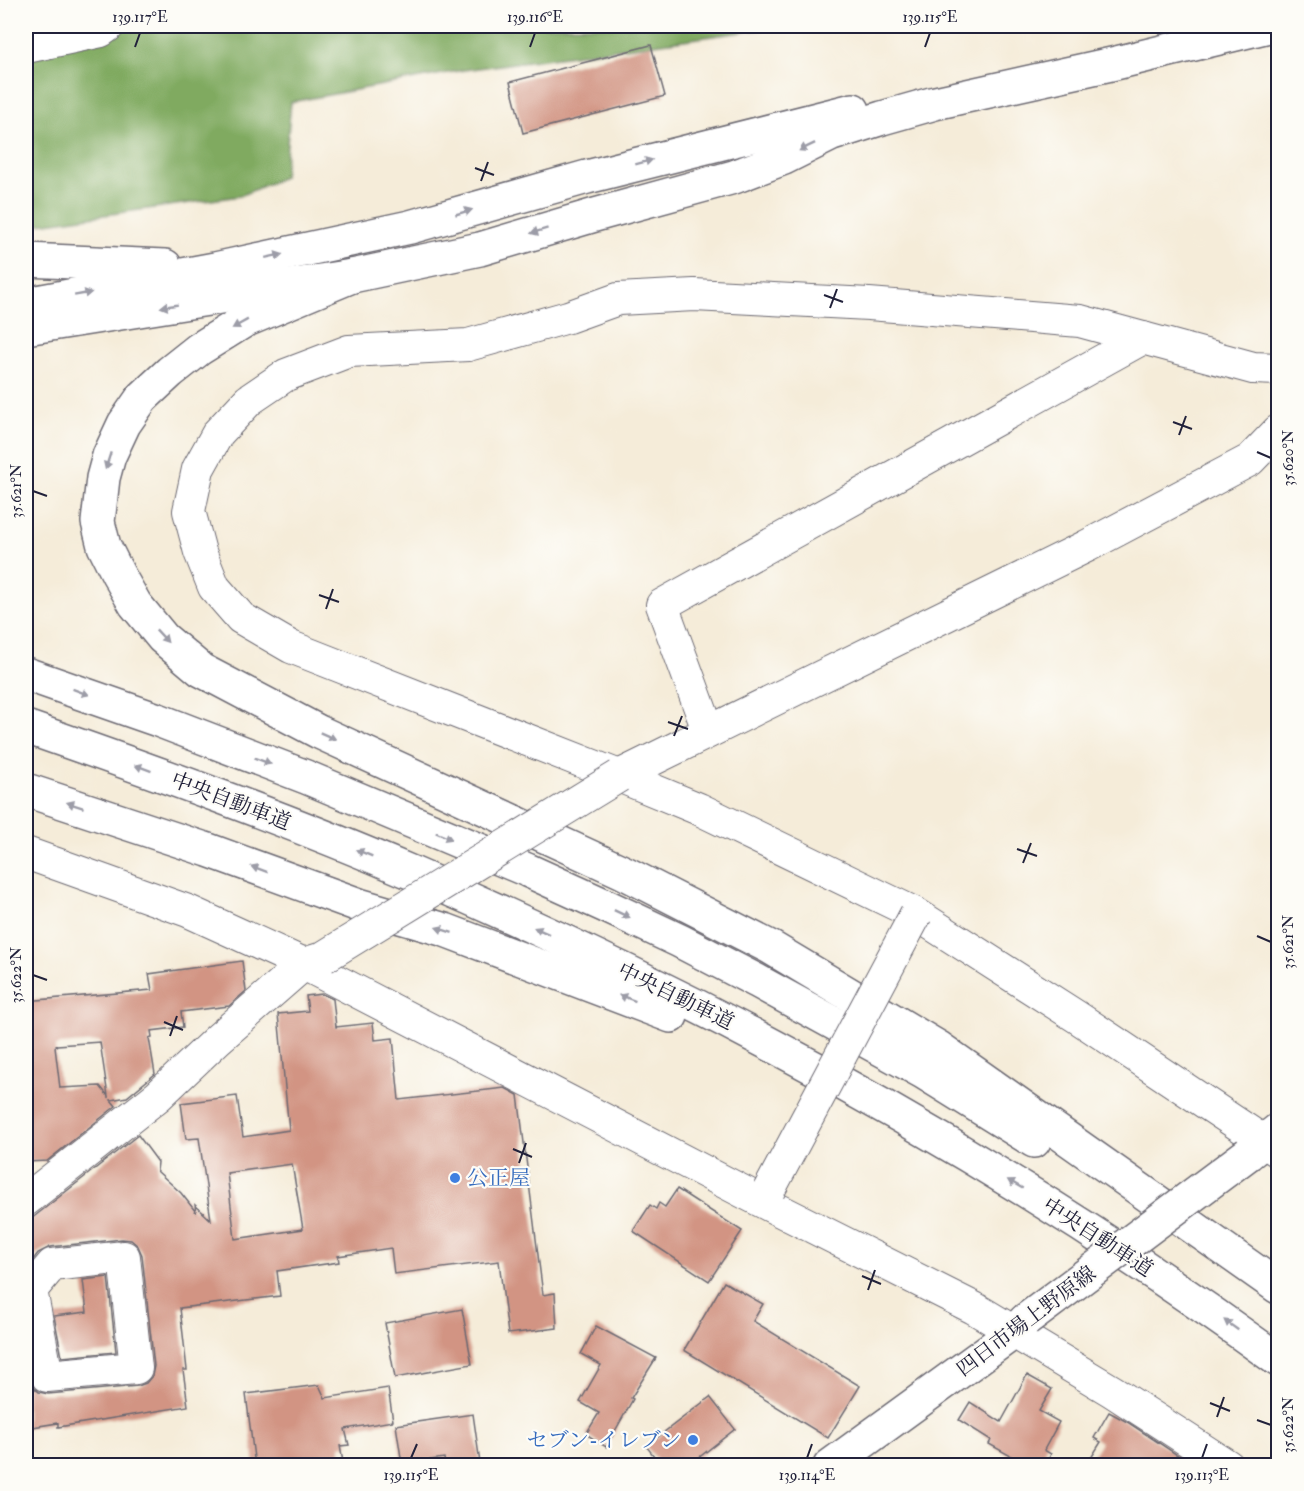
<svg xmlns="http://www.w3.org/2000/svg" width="1304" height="1491" viewBox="0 0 1304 1491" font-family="'IM FELL Double Pica','Noto Serif JP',serif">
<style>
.forest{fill:#80aa60;stroke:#51664e;stroke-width:1.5}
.building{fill:#d29483;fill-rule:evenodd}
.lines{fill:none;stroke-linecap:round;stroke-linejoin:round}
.street-casing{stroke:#6c6972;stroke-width:34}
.primary-casing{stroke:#6c6972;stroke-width:36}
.highway-casing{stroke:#6c6972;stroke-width:36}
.street{stroke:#fff;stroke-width:32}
.primary{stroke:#fff;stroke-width:33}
.highway{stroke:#fff;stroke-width:33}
.street-bridge-casing{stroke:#6c6972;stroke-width:34;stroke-linecap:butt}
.primary-bridge-casing{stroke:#6c6972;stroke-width:36;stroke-linecap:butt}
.street-bridge{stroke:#fff;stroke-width:32}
.primary-bridge{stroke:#fff;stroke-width:33}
.oneway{fill:#9c9ca7}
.ticks{fill:none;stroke:#22223b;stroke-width:2}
.shop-dot{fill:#3f7fe0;stroke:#fdfcf7;stroke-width:2}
.labels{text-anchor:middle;stroke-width:4.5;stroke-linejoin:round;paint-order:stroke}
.street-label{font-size:21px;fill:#22223b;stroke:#fdfcf7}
.shop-label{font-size:21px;fill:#366cbe;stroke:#fdfcf7;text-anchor:start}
.neatline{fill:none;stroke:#22223b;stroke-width:2}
.ticks-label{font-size:15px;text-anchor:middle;fill:#22223b}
</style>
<rect width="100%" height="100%" fill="#fdfcf7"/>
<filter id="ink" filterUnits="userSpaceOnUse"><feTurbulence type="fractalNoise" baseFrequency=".0167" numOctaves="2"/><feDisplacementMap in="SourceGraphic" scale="12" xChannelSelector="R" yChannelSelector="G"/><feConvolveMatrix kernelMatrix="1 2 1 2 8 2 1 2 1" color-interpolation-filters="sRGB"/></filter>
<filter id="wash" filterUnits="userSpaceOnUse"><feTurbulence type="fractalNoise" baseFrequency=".008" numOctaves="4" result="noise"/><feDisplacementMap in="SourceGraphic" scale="24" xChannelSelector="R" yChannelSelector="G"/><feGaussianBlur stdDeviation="1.35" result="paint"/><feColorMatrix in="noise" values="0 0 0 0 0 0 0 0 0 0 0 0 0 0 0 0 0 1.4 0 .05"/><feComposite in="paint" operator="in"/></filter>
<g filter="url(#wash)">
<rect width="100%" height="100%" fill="#f5ecd9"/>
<path class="forest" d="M26 26H787L464 70 291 102 284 177 240 196 26 226Z"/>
<g id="blocks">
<g class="building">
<path d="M651 45 665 96 523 133 510 82Z"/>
<path d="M242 961 246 991 229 1006 181 1012 183 1027 151 1031 152 1037 149 1038 155 1074 127 1097 111 1100 116 1106 47 1161 26 1162V1001L152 990 149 974ZM100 1042 108 1096 100 1086 60 1088 55 1047 57 1045Z"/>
<path d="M322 994 333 999 336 1027 373 1023 375 1040 393 1038 399 1100 505 1088 518 1095 543 1295 555 1293 557 1328 508 1334 499 1261 394 1274 391 1248 338 1256 339 1262 277 1271 280 1296 180 1308 187 1370H183L188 1406 58 1427V1423L26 1428V1359L33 1387 39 1392 48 1394 138 1386 146 1383 152 1376 154 1366 142 1255 138 1246 131 1240 122 1239 50 1247 38 1253 26 1269V1223L138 1135 158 1162 157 1171 181 1193 196 1212 195 1205 211 1220 199 1138 186 1139 181 1103 237 1096 243 1137 289 1130 278 1014 308 1011 306 996ZM292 1164 303 1229 235 1239 227 1173Z"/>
<path d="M677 1189 742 1231 709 1281 633 1231 650 1205 656 1209 659 1203 665 1207Z"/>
<path d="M108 1277 116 1352 62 1357 54 1316 87 1312 83 1280Z"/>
<path d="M724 1282 763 1304 753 1321 860 1386 828 1438 684 1350Z"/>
<path d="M462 1309 472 1364 395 1378 385 1323Z"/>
<path d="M596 1326 656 1358 631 1398 633 1399 606 1447 586 1434 599 1413 580 1402 601 1365 581 1354Z"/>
<path d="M1027 1375 1052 1389 1039 1411 1059 1422 1044 1450 1051 1454 1045 1466H1029L989 1444 991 1440 959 1420 970 1402 1001 1422Z"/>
<path d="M319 1385 325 1398 388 1388 393 1421 345 1429 349 1445 340 1446 343 1462 324 1466H255L246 1394Z"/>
<path d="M710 1397 735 1429 688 1466H662L646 1446Z"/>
<path d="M1109 1412 1129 1423 1194 1466H1086L1101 1442 1094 1438Z"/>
<path d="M473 1414 480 1463 445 1466 444 1458 402 1464 396 1425Z"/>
</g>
</g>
</g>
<g filter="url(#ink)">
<use href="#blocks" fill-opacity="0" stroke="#6c6972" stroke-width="1.5"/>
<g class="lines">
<defs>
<g id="street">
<path d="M26 47 101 31 108 26"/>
<path d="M1278 369 1253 368 1080 321 869 304 694 295 618 299 568 317 468 345 349 351 286 375 249 400 218 433 198 469 189 511 200 552 214 587 241 618 291 647 619 776 699 809 916 914 1077 1017 1278 1151"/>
<path d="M708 730 662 605 1143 338"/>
<path d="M619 776 1087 546 1250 460 1278 431"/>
<path d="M26 853 188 911 304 964 761 1201 974 1308 1112 1391 1228 1466"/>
<path d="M26 1200 158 1096 218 1039 304 964 323 958"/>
<path d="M26 1290H31L52 1265 124 1257 136 1368 47 1376 31 1290"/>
</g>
<g id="primary">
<path d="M1248 1154 1278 1130"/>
<path d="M830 1466 1014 1332 1026 1320"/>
</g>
<g id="highway">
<path d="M26 260 165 266"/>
<path d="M352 276 244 321 199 349 170 372 142 398 124 424 109 456 103 478 98 522 104 546 118 574 135 604 163 638 201 670 319 732 623 872 770 947 939 1048 1278 1287"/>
<path d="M26 304 215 269 410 227 587 177 853 110"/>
<path d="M26 328 352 276 480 249 595 215 734 177 784 158 832 134 882 118 935 103 1116 63 1269 26"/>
<path d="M26 674 158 720 306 777 527 870 606 906 680 941 757 981 923 1072 1034 1141"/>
<path d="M26 727C155 772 284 818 410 872 715 1003 1009 1164 1278 1360"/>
<path d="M26 790 208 850 359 905 445 930 671 1016"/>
</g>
</defs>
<use href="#street" class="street-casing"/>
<use href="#primary" class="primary-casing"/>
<use href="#highway" class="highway-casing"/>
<use href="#street" class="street"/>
<use href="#primary" class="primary"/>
<use href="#highway" class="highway"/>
<defs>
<g id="street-bridge">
<path d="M324 957 619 776"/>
<path d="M769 1190 916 914"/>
</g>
<path id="primary-bridge" d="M1026 1320 1248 1154"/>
</defs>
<use href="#street-bridge" class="street-bridge-casing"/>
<use href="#primary-bridge" class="primary-bridge-casing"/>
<use href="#street-bridge" class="street-bridge"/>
<use href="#primary-bridge" class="primary-bridge"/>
</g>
<defs><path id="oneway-solid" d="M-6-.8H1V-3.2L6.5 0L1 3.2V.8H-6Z" transform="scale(1.5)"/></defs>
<g class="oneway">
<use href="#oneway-solid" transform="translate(807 147) rotate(154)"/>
<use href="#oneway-solid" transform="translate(644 162) rotate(-15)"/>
<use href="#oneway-solid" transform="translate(464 212) rotate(-16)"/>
<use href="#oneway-solid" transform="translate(539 231) rotate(163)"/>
<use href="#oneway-solid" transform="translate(274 256) rotate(-12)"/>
<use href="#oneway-solid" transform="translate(83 294) rotate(-10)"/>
<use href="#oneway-solid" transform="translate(169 306) rotate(171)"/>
<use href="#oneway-solid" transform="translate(240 324) rotate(151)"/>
<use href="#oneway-solid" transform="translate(108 461) rotate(108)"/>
<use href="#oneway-solid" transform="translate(162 636) rotate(47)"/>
<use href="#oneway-solid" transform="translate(81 692) rotate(20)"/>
<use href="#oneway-solid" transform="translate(328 736) rotate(24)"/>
<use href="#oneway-solid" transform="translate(263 761) rotate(21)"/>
<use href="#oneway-solid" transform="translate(143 768) rotate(-160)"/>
<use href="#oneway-solid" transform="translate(75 805) rotate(-162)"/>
<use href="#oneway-solid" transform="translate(444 836) rotate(23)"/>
<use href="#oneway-solid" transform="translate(364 853) rotate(-158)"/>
<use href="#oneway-solid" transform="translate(259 869) rotate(-160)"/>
<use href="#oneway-solid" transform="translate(622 914) rotate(25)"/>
<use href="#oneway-solid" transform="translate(444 930) rotate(-162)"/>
<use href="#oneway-solid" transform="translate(542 931) rotate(-156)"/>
<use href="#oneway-solid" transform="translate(627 998) rotate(-160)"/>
<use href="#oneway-solid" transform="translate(1015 1184) rotate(-150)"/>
<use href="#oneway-solid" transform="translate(1231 1325) rotate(-144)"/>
</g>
</g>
<path class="ticks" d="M135 47 140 33M530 47 535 33M925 47 930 33M475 168 494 175M481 181 488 162M824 295 843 302M830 308 837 289M1173 422 1192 429M1179 435 1186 416M1257 452 1271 458M33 491 47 496M319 595 339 602M326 609 333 589M668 722 688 729M674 736 682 716M1017 849 1037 856M1023 863 1031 843M1257 936 1271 942M33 975 47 980M164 1022 183 1030M170 1036 177 1016M513 1149 532 1157M519 1163 526 1143M862 1276 881 1284M868 1290 875 1270M1210 1403 1230 1411M1217 1417 1224 1397M1257 1420 1271 1425M411 1458 417 1444M807 1458 812 1444M1202 1458 1207 1444"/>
<g class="shop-dot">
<circle cx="455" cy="1178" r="6"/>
<circle cx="693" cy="1440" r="6"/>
</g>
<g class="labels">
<g class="street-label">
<text transform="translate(231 801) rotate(21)" y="7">中央自動車道</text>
<text transform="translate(676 996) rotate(26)" y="7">中央自動車道</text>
<text transform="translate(1098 1237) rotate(33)" y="7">中央自動車道</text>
<text transform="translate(1026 1321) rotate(-37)" y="7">四日市場上野原線</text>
</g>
<g class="shop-label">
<text x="467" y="1185">公正屋</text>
<text x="681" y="1447" text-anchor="end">セブン-イレブン</text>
</g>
</g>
<rect width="1304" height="1491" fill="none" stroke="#fdfcf7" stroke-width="66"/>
<rect x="33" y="33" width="1238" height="1425" class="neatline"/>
<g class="ticks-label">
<text x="140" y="22">139.117°E</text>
<text x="535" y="22">139.116°E</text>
<text x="930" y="22">139.115°E</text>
<text transform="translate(1288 458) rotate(-90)" y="5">35.620°N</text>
<text transform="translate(16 491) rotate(-90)" y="5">35.621°N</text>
<text transform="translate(1288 942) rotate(-90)" y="5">35.621°N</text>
<text transform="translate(16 975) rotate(-90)" y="5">35.622°N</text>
<text transform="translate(1288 1425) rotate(-90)" y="5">35.622°N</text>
<text x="411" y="1480">139.115°E</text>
<text x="807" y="1480">139.114°E</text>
<text x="1202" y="1480">139.113°E</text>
</g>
</svg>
